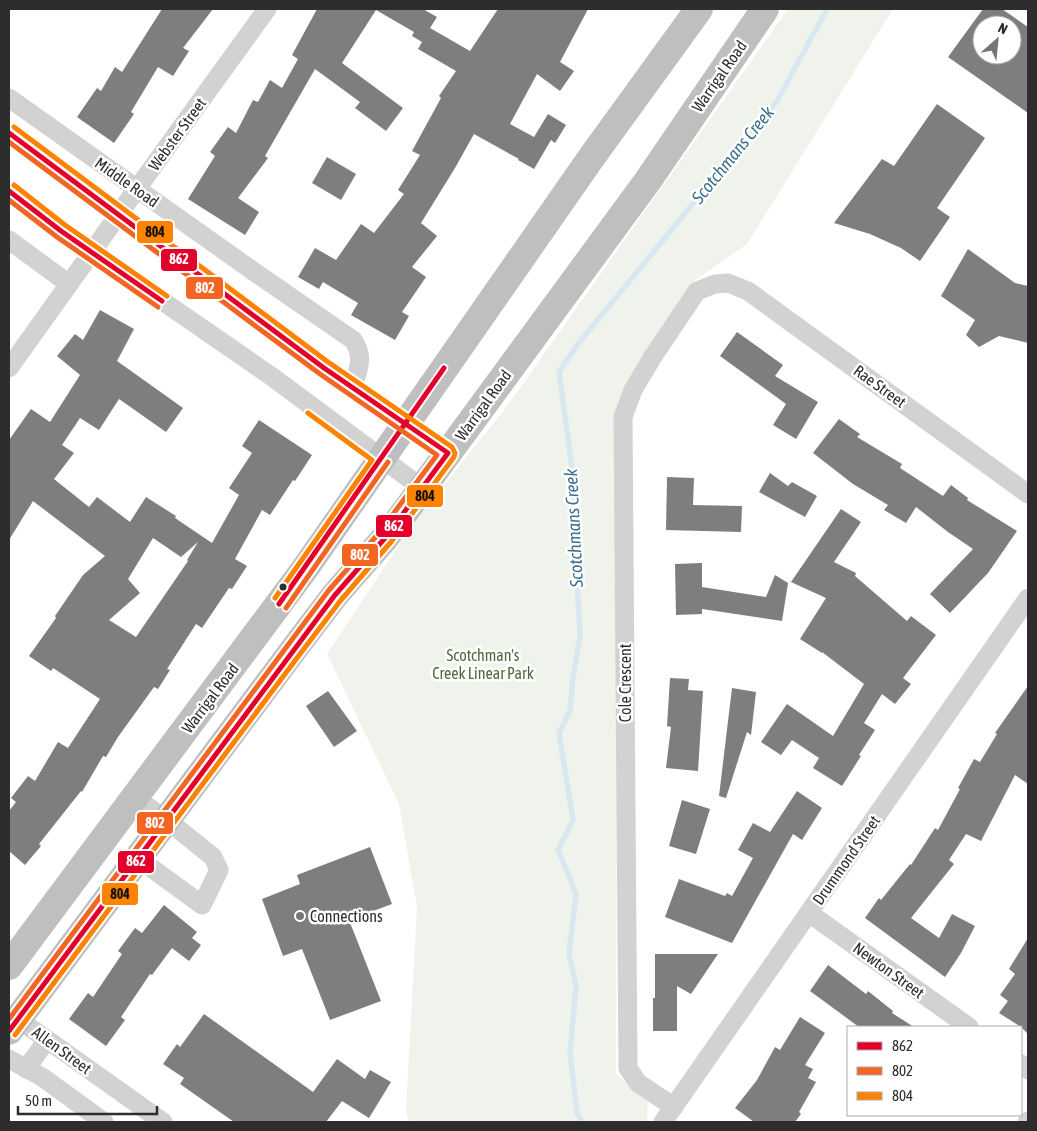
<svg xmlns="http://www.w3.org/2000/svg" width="1037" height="1131" viewBox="0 0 1037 1131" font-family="'Asap Condensed',sans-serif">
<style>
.green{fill:#f0f3eb}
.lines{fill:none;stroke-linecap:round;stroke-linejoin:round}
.stream{stroke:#d8e7f0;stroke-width:5.5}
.building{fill:#7e7e7e;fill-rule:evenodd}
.minor{stroke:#d2d2d2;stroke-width:19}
.highway{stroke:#bfbfbf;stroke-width:28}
.minor-bridge{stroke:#d2d2d2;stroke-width:19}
.bus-1-casing{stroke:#fff;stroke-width:9}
.bus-2-casing{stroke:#fff;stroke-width:9}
.bus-3-casing{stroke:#fff;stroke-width:9}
.bus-1{stroke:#e4002b;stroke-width:5}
.bus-2{stroke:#f26522;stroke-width:5}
.bus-3{stroke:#ff8200;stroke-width:5}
.bus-dot{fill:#2d2d2d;stroke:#fff;stroke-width:2}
.poi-dot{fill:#767676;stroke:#fff;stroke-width:2}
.labels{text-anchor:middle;stroke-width:5;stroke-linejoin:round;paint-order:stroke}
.street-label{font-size:16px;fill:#2d2d2d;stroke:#fff}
.park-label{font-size:16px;fill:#51673c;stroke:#fff}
.poi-label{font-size:16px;fill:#2d2d2d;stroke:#fff;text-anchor:start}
.water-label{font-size:18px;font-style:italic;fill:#3e6f8c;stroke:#fff}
.line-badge{stroke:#fff;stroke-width:2}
.badge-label{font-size:14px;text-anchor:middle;font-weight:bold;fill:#fff}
.pale-badge-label{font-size:14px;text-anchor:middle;font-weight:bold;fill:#111}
</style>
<rect width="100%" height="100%" fill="#fff"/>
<path class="green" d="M788 9H893L747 244 694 281 618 402 616 1074 648 1101 647 1122H409L406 1111 417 907 399 804 327 654 415 521 505 409Z"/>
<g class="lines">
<path class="stream" d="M582 1122 577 1113 570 1053 576 986 569 954 576 894 558 850 573 820 559 733 570 711 573 677 580 636 571 460 559 372 578 344 777 101 827 9"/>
</g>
<g class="building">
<path d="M162 9H213L183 48 189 51 173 76 158 67 131 112 134 114 114 143 77 117 97 88 101 91 115 67 122 72Z"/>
<path d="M317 9H423L437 17 430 28 470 51 498 9H588L560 62 574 71 560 91 537 74 510 124 534 137 548 114 566 125 555 143 551 140 534 169 518 160 519 159 474 134 455 168 421 223 437 236 412 267 426 277 402 312 409 316 395 340 351 315 358 303 323 282 319 289 298 277 315 248 336 260 361 224 374 233 404 194 398 190 420 155 412 151 441 98 439 96 456 71 418 49 422 42 412 36 414 32 376 10 342 63 403 108 386 131 355 108 360 102 315 69 265 156 268 158 238 198 259 212 245 235 188 199 215 156 210 152 228 127 236 133 253 100 258 102 270 80 282 88 298 59 292 55Z"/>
<path d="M983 9H1002L1028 27V113L948 57ZM982 25H1012V55H982Z"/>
<path d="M937 104 985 138 937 208 950 217 920 261 901 248 870 234 834 223 882 159 894 166Z"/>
<path d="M327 157 356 174 341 200 312 183Z"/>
<path d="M968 249 1015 283 1028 286V343L999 336 979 347 966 335 975 320 941 296Z"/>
<path d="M100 310 134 329 117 361 183 408 166 432 119 399 99 430 80 418 62 445 74 453 54 479 89 507 97 497 130 522 146 497 176 516 175 518 212 543 239 495 229 488 252 453 242 446 259 420 312 455 295 481 293 480 270 515 262 510 235 559 247 566 232 589 229 588 202 628 196 624 167 669 170 670 158 689 154 687 118 737 106 757 103 756 82 792 81 791 39 844 41 846 25 865 9 851V811L16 802 11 798 28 776 35 781 58 742 68 748 100 699 53 668 51 671 29 656 56 618 55 616 83 575 105 556 33 501 9 540V440L31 409 50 422 80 375 57 356 75 334 83 340ZM153 538 181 557 198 542 187 560 188 561 136 637 109 620 140 593 128 579Z"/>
<path d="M737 332 783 365 775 376 818 402 796 439 773 425 786 404 720 356Z"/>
<path d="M839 419 860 434 857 437 902 464 900 468 943 496 951 485 968 498 967 500 1017 531 988 573 950 613 930 594 973 549 948 532 916 507 906 523 884 510 888 505 853 484 813 453Z"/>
<path d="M770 473 788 486 792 482 817 496 805 517 759 492Z"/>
<path d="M667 477 694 478 693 505 742 506 741 532 666 530Z"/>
<path d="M841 509 861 522 834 562 856 573 855 576 907 621 911 616 936 635 903 678 911 684 895 704 882 694 864 723 875 730 859 755 861 756 842 786 813 768 819 758 792 740 781 755 761 742 787 704 833 736 864 684 822 652V653L800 639 826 598 791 582Z"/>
<path d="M702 563V587L766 597 775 575 788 583 782 621 702 609V614L676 615 675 564Z"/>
<path d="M670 678 689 679 688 690 703 691 698 771 666 768 671 727 667 726Z"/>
<path d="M1028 686V784L1015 775 981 841 966 834 949 860 954 864 911 918 939 938 952 914 975 926 961 953 945 977 865 918 879 898 881 900 910 864 911 865 935 828 938 830 960 789 958 788 974 759 980 762 997 734 995 733Z"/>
<path d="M732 688 756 692 751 735 747 732 726 798 719 796Z"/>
<path d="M328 691 357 731 334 747 306 706Z"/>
<path d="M797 791 822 808 802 840 793 834 732 943 665 917 679 879 725 896 727 893 732 896 753 858 738 850 753 823 770 832Z"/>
<path d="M682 800 710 809 696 854 669 846Z"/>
<path d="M370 847 392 904 349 920 381 1001 330 1020 302 949 283 956 262 899 300 884 297 875Z"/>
<path d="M164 905 197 932 192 938 201 945 189 961 172 948 152 975 150 974 121 1017 125 1020 106 1046 69 1019 88 993 93 997 122 954 118 951 135 928 142 933Z"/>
<path d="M1028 938V1034L1021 1027 999 1013 1008 1001 1000 995 1015 974 1009 969Z"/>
<path d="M655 954H718L691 994 677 986V1031H653V998H655Z"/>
<path d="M828 965 866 994 868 991 893 1011 892 1013 914 1027H859L810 991Z"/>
<path d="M204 1014 313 1092 337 1059 365 1079 370 1070 391 1082 369 1118 342 1101 326 1122H234L180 1084 184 1078 163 1064 177 1044 180 1047Z"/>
<path d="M800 1017 825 1033 805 1065 813 1069 808 1078 816 1082 799 1112 801 1114 795 1122H754L735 1108 757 1080 775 1047 780 1050Z"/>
</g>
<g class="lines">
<g class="minor">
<path d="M9 98 253 271 353 340C365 357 358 370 353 387"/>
<path d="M9 133 87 192 324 368 448 453"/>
<path d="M9 191 61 231 271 376 422 488"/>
<path d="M131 197 267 9"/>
<path d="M9 240 69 284"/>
<path d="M9 368 82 266"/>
<path d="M134 797 167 820 213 857 219 870 202 905 139 859"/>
<path d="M809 913 969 1027"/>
<path d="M9 1017 18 1019 163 1122"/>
<path d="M9 1059 42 1077 104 1122"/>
<path d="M1021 1064 1028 1070"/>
<path d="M26 1069 47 1040"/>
<path d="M674 1107 638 1083 628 1068 623 417 633 390 652 358 697 291 715 284 728 283 748 291 1028 494"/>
<path d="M663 1122 1028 598"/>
<path d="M1027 1122 1028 1121"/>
</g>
<g class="highway">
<path d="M9 966 304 570 591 158 699 9"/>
<path d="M9 1031 294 649 335 595 385 538 407 509 649 179 765 9"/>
</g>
<path class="minor-bridge" d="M82 266 131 197"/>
<defs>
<g id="bus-1">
<path d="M9 133 324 368 448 453 385 538 335 595 9 1031"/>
<path d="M9 191 61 231 162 301"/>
<path d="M279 604 444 368"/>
</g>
<g id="bus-2">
<path d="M9 142 320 374 437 455 379 533 329 590 9 1019"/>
<path d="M9 200 57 237 158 307"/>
<path d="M286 608 388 462"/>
</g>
<g id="bus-3">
<path d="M14 127 328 362 452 447 455 453 454 457 391 542 341 600 300 654 15 1035"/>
<path d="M14 185 65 225 167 296"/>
<path d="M275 598 372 460 308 413"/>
</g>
</defs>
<use href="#bus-1" class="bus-1-casing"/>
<use href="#bus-2" class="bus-2-casing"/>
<use href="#bus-3" class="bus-3-casing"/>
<use href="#bus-1" class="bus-1"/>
<use href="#bus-2" class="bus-2"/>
<use href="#bus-3" class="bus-3"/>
</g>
<circle class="bus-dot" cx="283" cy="587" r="4.5"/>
<circle class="poi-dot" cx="300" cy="916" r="5"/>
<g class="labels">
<g class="street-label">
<text transform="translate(719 76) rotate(-55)" y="6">Warrigal Road</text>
<text transform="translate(177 134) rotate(-54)" y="6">Webster Street</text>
<text transform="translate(127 182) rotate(35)" y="6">Middle Road</text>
<text transform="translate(880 386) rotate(36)" y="6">Rae Street</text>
<text transform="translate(483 405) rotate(-54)" y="6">Warrigal Road</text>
<text transform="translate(625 683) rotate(-90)" y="6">Cole Crescent</text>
<text transform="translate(210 698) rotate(-53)" y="6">Warrigal Road</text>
<text transform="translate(846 860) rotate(-55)" y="6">Drummond Street</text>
<text transform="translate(889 970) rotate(36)" y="6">Newton Street</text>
<text transform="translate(62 1050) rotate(36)" y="6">Allen Street</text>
</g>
<g class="park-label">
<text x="483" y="661">Scotchman's<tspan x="483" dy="18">Creek Linear Park</tspan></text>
</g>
<g class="poi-label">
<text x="310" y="922">Connections</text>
</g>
<g class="water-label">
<text transform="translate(733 155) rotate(-51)" y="6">Scotchmans Creek</text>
<text transform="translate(574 528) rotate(-93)" y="6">Scotchmans Creek</text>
</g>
</g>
<g class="line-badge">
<rect x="136" y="220" width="38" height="24" rx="5" fill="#ff8200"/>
<rect x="160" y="248" width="38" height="24" rx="5" fill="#e4002b"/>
<rect x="185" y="276" width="39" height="24" rx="5" fill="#f26522"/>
<rect x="406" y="484" width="38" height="24" rx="5" fill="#ff8200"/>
<rect x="375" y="514" width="38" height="24" rx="5" fill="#e4002b"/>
<rect x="341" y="543" width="38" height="24" rx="5" fill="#f26522"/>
<rect x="136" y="811" width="38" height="24" rx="5" fill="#f26522"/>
<rect x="117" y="850" width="38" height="24" rx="5" fill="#e4002b"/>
<rect x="101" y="882" width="38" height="24" rx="5" fill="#ff8200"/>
</g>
<g class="badge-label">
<text x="179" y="264">862</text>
<text x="205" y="293">802</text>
<text x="394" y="531">862</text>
<text x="360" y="560">802</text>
<text x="155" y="828">802</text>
<text x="136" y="866">862</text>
</g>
<g class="pale-badge-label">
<text x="155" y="237">804</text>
<text x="425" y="501">804</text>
<text x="120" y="899">804</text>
</g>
<rect width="1037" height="1131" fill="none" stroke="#2d2d2d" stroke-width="20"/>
<rect x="847" y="1026" width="175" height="90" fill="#ffffff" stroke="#ababab"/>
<rect x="857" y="1042" width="25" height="8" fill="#e4002b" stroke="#ababab"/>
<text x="892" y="1051" font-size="15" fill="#2d2d2d">862</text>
<rect x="857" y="1067" width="25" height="8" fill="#f26522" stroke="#ababab"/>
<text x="892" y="1076" font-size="15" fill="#2d2d2d">802</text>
<rect x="857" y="1092" width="25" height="8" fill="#ff8200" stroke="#ababab"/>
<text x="892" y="1101" font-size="15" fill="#2d2d2d">804</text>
<g transform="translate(997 40) rotate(27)"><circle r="24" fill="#ffffff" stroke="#ababab"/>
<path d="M0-4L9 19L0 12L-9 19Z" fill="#767676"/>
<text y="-8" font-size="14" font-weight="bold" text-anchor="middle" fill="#2d2d2d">N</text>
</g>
<path d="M18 1106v8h139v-8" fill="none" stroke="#2d2d2d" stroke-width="2.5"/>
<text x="25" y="1106" font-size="15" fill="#2d2d2d" stroke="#ffffff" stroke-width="4" paint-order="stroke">50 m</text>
</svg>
